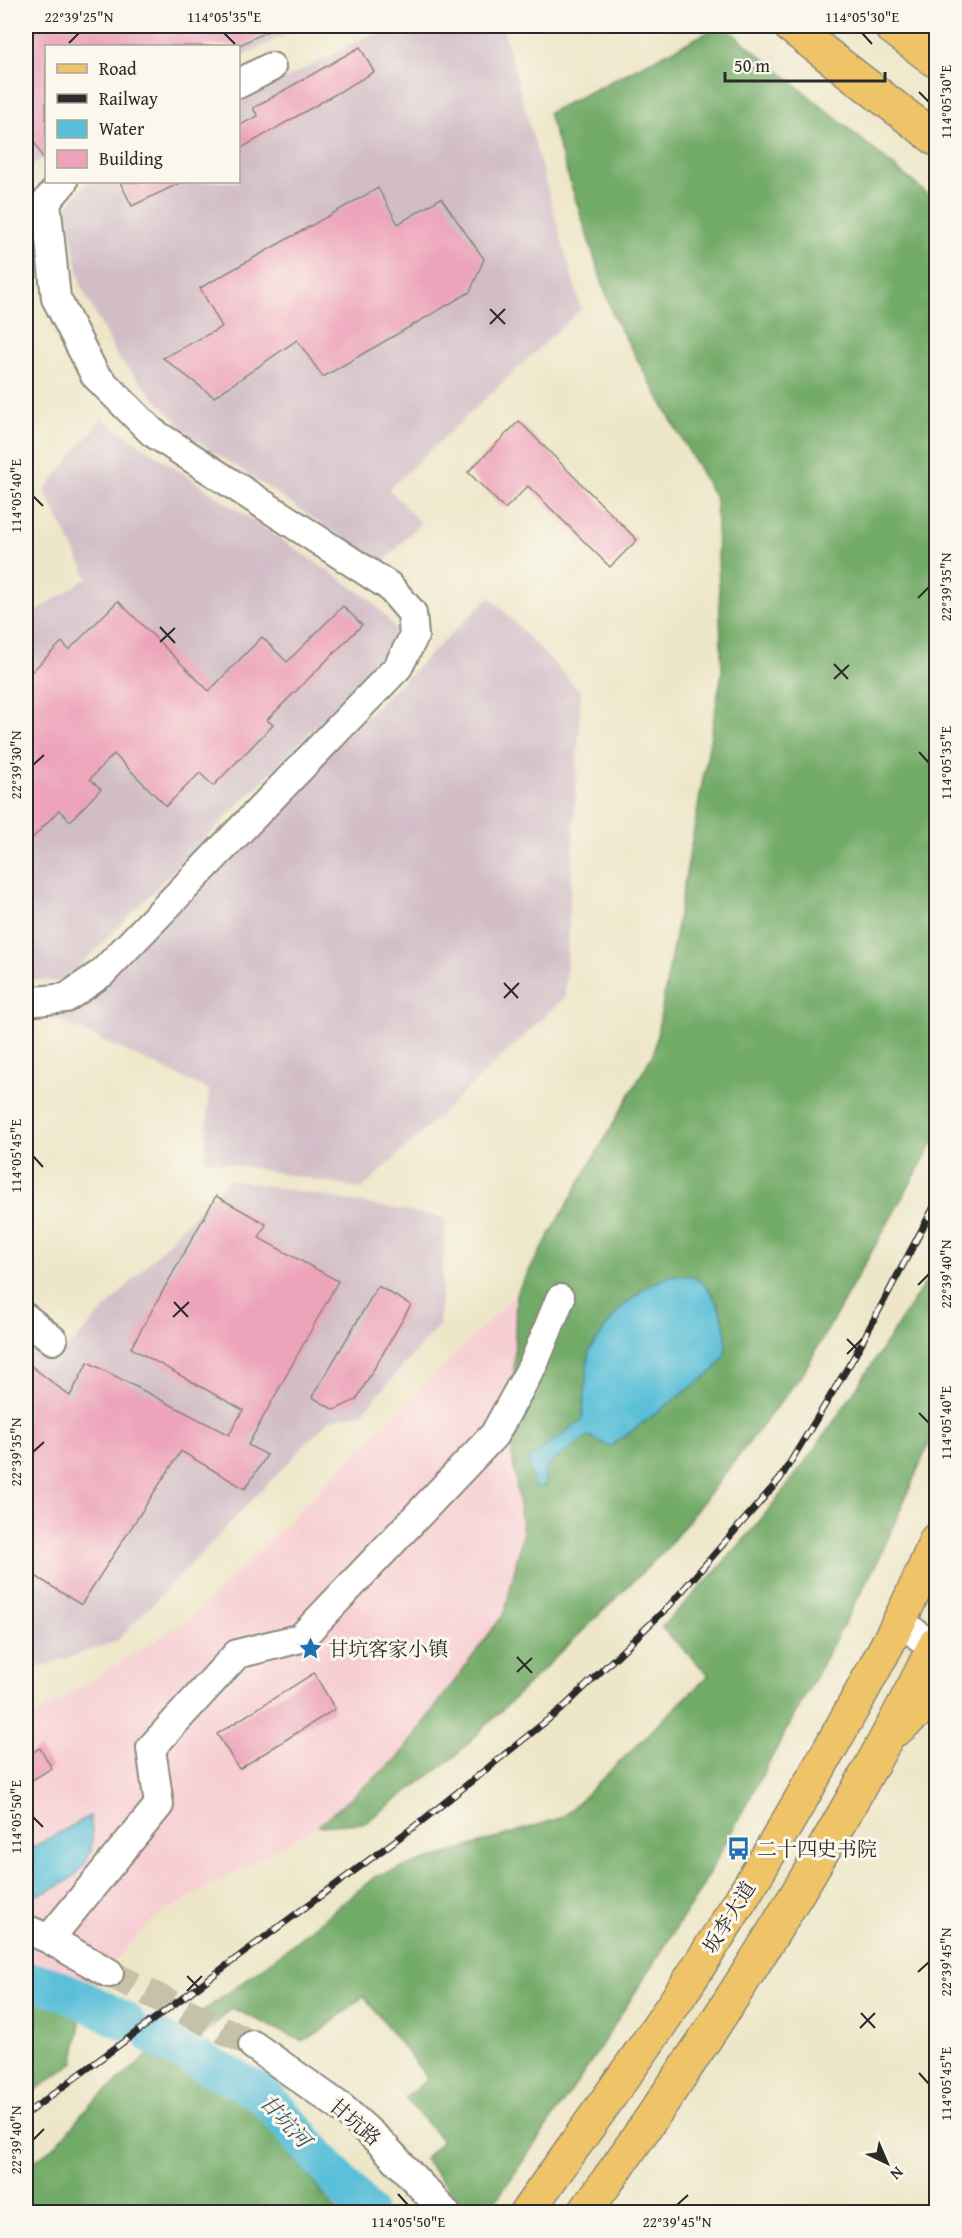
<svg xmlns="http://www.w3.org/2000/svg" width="962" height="2238" viewBox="0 0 962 2238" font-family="'Gentium Book Plus','Noto Serif SC',serif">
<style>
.built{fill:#f7cfd3}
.industrial{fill:#d2bdc7}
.forest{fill:#72aa68;stroke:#4e6a4a;stroke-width:1.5}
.water{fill:#5abfd8;stroke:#427582;stroke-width:1.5}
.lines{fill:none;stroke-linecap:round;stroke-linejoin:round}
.river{stroke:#5abfd8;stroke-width:39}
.building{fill:#eda4bb}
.minor-tunnel{stroke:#c6c1a9;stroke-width:28;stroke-dasharray:28 14;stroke-linecap:butt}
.minor-casing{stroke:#8c887a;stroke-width:32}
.major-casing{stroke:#8c887a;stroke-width:36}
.highway-casing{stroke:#8c887a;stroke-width:36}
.minor{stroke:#fff;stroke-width:28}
.major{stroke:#efc469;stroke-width:33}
.highway{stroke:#efc469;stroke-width:33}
.rail-casing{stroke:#2b2b2b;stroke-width:7}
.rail{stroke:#fbf7ec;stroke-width:4.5;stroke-dasharray:14;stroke-linecap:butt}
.ticks{fill:none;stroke:#2b2b2b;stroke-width:2}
.labels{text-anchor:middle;stroke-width:6;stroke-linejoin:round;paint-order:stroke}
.poi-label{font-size:20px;fill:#2b2b2b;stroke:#fbf7ec;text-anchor:start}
.street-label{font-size:20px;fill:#2b2b2b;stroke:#fbf7ec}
.water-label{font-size:21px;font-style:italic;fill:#39575f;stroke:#fbf7ec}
.neatline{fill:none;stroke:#2b2b2b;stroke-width:2}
.ticks-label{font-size:15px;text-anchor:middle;fill:#2b2b2b}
</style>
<rect width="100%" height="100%" fill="#fbf7ec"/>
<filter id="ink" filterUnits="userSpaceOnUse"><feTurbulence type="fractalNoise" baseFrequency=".0167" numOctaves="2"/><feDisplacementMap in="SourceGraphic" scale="12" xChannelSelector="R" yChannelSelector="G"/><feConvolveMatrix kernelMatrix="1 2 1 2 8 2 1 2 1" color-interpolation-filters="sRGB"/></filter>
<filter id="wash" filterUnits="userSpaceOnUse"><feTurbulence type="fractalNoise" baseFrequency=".008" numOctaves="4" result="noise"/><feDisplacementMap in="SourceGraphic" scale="24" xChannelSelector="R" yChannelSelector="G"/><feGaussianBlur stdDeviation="1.35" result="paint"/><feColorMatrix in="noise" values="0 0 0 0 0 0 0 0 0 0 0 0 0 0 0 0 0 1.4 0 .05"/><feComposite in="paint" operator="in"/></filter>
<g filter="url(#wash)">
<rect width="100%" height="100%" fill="#ede6c8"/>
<path class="built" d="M516 1294 512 1454 523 1533 505 1612 399 1757 318 1826 157 1916 63 2015 26 2021V1721L192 1618Z"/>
<g class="industrial">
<path d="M26 26H303L239 58 238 46H46V157L30 165 26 157Z"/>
<path d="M427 26H502L581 309 389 489 420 523 382 564 190 436 118 358 81 286 66 208 87 182H238L239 103 370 35Z"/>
<path d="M102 419 370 599 397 630 380 661 64 982 26 979V618L88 578 44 490Z"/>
<path d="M490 597 581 692 565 997 362 1189 205 1159 209 1090 52 1017Z"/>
<path d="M228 1179 446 1218 439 1325 362 1413 329 1420 117 1641 26 1672V1336L57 1360Z"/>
</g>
<g class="forest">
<path d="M720 26H724L936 201V1138L803 1373 667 1548 453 1758 365 1823 318 1826 399 1757 505 1612 523 1533 512 1454 516 1294 654 1052 722 673 716 500 613 316 548 113Z"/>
<path d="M26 490 34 572 26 577Z"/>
<path d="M936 1266V1427L879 1559 699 1892 585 2071 488 2212H468L424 2159 442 2141 405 2098 428 2079 364 1996 320 2032 302 2041 232 2008 178 2059 240 2092 338 2212H26V2167L55 2146 90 2105 171 2035 278 1956 376 1876 563 1817 709 1675 661 1627C702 1587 742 1545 777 1499 835 1425 885 1344 936 1266Z"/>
<path d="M31 1989 61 1998 81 2017 74 2062 26 2097V2010Z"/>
</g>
<g class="water">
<path d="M670 1276C676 1276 684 1274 689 1276 716 1282 732 1332 724 1356 722 1361 716 1367 713 1371L610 1447 589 1436 545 1467V1486L534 1488 528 1460 582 1420 589 1351 618 1311 647 1286Z"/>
<path d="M90 1816C91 1825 93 1835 92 1844 88 1875 53 1893 26 1897V1851Z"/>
</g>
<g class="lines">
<g class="river">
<path d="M26 1983C42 1976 108 2013 126 2022"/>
<path d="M154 2036 263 2094 366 2212"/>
</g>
</g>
<g id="blocks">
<g class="building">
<path d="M26 26H278L238 46H46V165L26 125Z"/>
<path d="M360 47 374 72 238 150V126L258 116 253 108Z"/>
<path d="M120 182H182L132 206Z"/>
<path d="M378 188 398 224 441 198 484 259 470 292 323 377 297 340 214 397 163 358 222 327 200 288Z"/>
<path d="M519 421 637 540 610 567 528 486 505 509 468 472Z"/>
<path d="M118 601 209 691 262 637 287 662 343 606 362 625 267 720 273 725 213 786 200 773 166 806 114 754 90 779 101 789 70 821 59 810 26 845V677L62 642 69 650Z"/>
<path d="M216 1196 266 1224 259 1238 338 1281 248 1445 267 1455 245 1489 181 1451 81 1605 26 1570V1362L70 1396 88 1362 229 1435 243 1410 131 1348Z"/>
<path d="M378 1286 411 1305 356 1400 334 1410 312 1397Z"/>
<path d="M314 1673 335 1709 239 1769 217 1734Z"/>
<path d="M40 1748 52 1768 26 1784V1756Z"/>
</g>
</g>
</g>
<g filter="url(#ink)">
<use href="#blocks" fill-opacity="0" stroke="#8c887a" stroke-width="1.5"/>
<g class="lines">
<path class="minor-tunnel" d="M109 1973 253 2045"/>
<defs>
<g id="minor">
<path d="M238 84 271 67"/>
<path d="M26 1002 66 998 102 973 398 667 414 636 412 613 389 586 152 432 95 375 56 298 46 202 63 182"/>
<path d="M26 1318 53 1340"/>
<path d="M900 1620 936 1651"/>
<path d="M26 1929 49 1939 109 1973"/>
<path d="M49 1939 159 1805 151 1748 237 1654 301 1638 494 1435 534 1363 560 1299"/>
<path d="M253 2045 342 2108 380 2142 445 2212"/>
</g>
<g id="major">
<path d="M897 1729 928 1703 936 1699"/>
<path d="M527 2212C572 2148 619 2085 663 2020 725 1929 782 1834 836 1738 872 1673 909 1609 936 1540"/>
<path d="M585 2212C716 2031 836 1843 936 1643"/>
</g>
<g id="highway">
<path d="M790 26 936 139"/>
<path d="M890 26 936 61"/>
</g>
</defs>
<use href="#minor" class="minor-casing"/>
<use href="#major" class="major-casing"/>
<use href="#highway" class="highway-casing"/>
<use href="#minor" class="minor"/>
<use href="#major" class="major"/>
<use href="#highway" class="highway"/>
<defs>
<path id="rail" d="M26 2114 423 1820 565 1706 669 1606 780 1479 854 1357 936 1203"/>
</defs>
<use href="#rail" class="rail-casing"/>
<use href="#rail" class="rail"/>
</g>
</g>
<path class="ticks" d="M224 33 235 44M862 33 872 44M69 43 79 33M919 92 929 102M490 309 505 324M490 324 505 309M33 496 43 506M918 598 929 587M160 627 175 643M160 642 175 628M834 664 848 679M834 679 849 665M919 752 929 763M33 765 44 755M504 983 518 998M504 998 519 983M33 1156 43 1167M918 1285 929 1274M174 1302 188 1317M173 1317 189 1302M847 1339 862 1354M847 1354 862 1339M919 1413 929 1423M33 1452 44 1442M517 1657 532 1673M517 1672 532 1658M33 1817 43 1827M918 1972 929 1962M187 1976 202 1991M187 1991 202 1976M861 2013 875 2028M860 2028 875 2013M919 2073 929 2084M33 2140 44 2129M398 2194 408 2205M677 2205 688 2195"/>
<defs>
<symbol id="sight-bare" viewBox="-9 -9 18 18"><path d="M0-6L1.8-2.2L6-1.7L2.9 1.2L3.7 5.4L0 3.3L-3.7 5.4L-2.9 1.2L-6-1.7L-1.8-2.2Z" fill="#1f6fb2" stroke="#fbf7ec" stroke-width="2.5" paint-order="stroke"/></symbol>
<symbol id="bus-bare" viewBox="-9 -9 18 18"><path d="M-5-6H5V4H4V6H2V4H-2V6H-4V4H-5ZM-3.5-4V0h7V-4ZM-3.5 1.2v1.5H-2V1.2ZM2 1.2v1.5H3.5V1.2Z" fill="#1f6fb2" stroke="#fbf7ec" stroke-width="2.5" paint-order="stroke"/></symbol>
</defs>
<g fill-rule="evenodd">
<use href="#sight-bare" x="294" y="1632" width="33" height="33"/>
<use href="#bus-bare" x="722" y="1832" width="33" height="33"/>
</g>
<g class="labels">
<g class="poi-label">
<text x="328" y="1656">甘坑客家小镇</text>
<text x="757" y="1856">二十四史书院</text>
</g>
<g class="street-label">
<text transform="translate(729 1917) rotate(-58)" y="7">坂李大道</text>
<text transform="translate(355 2122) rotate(41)" y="7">甘坑路</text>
</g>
<g class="water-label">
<text transform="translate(285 2121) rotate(47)" y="7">甘坑河</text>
</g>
</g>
<rect width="962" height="2238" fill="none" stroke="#fbf7ec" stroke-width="66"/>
<rect x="45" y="45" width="195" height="138" fill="#fbf7ec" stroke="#a8a59f" stroke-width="1.5"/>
<rect x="57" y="64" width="30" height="9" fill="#efc469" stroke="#a8a59f" stroke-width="1.5"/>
<text x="99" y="75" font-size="18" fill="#2b2b2b">Road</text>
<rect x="57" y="94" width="30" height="9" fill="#2b2b2b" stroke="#a8a59f" stroke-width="1.5"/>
<text x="99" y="105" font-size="18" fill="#2b2b2b">Railway</text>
<rect x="57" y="120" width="30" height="18" fill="#5abfd8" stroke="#a8a59f" stroke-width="1.5"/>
<text x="99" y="135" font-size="18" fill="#2b2b2b">Water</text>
<rect x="57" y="150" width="30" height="18" fill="#eda4bb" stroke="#a8a59f" stroke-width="1.5"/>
<text x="99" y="165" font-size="18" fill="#2b2b2b">Building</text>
<g transform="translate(887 2163) rotate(136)" stroke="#fbf7ec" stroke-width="4.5" paint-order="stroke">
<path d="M0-4.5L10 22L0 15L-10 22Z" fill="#2b2b2b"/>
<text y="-9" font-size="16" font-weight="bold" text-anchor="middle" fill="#2b2b2b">N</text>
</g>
<path d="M725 72v9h160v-9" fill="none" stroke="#2b2b2b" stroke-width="3"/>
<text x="734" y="72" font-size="18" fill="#2b2b2b" stroke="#fbf7ec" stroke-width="4.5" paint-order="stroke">50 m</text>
<rect x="33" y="33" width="896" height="2172" class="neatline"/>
<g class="ticks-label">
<text x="79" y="22">22°39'25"N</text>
<text x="224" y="22">114°05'35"E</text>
<text x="862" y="22">114°05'30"E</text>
<text transform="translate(946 102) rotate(-90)" y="5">114°05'30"E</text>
<text transform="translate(16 496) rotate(-90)" y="5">114°05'40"E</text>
<text transform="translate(946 587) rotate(-90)" y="5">22°39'35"N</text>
<text transform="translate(946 763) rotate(-90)" y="5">114°05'35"E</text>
<text transform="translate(16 765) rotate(-90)" y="5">22°39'30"N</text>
<text transform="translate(16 1156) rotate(-90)" y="5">114°05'45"E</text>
<text transform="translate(946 1274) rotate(-90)" y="5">22°39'40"N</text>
<text transform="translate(946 1423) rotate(-90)" y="5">114°05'40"E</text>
<text transform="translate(16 1452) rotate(-90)" y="5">22°39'35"N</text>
<text transform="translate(16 1817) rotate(-90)" y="5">114°05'50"E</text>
<text transform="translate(946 1962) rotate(-90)" y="5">22°39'45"N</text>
<text transform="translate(946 2084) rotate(-90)" y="5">114°05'45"E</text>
<text transform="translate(16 2140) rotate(-90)" y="5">22°39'40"N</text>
<text x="408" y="2227">114°05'50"E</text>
<text x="677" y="2227">22°39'45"N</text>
</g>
</svg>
